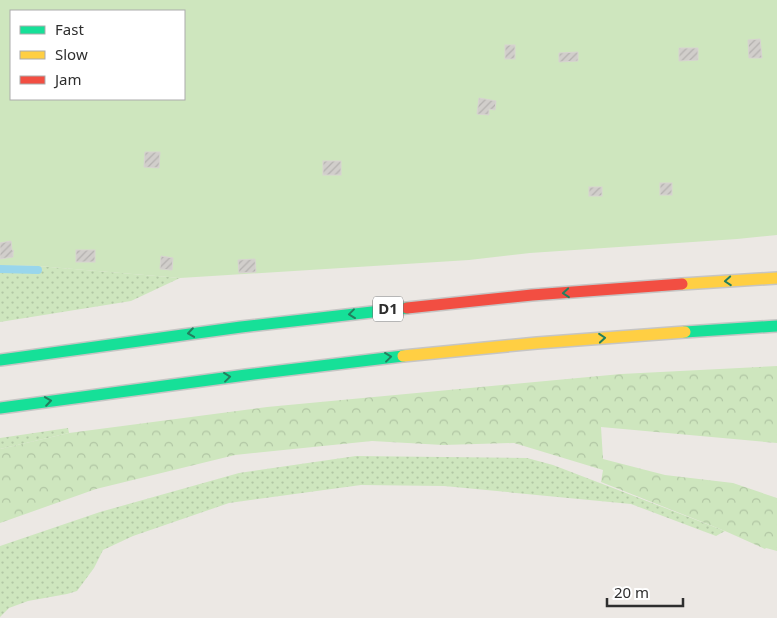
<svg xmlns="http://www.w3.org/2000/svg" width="777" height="618" viewBox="0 0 777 618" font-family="'Noto Sans',sans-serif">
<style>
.grass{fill:url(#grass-dots)}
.forest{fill:url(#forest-crowns)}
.garden{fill:#cee6be;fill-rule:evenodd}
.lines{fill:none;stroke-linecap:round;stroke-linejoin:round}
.stream{stroke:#99d6ec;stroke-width:8}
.building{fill:url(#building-hatch);stroke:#d7d4d0}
.fast-casing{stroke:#c6c5c4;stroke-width:14}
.slow-casing{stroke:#c6c5c4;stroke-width:14}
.jam-casing{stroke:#c6c5c4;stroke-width:14}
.fast{stroke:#16e098;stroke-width:11}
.slow{stroke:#ffcf43;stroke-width:11}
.jam{stroke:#f24e42;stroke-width:11}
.oneway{stroke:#237e5e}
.labels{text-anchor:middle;stroke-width:4.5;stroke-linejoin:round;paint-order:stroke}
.shield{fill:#fff;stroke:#6d6d6d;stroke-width:1}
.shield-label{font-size:15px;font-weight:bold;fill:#2e2e2e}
</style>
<defs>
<pattern id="grass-dots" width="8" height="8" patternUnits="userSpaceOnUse" patternTransform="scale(1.25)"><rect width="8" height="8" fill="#cee6be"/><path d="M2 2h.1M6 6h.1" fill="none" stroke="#b1c6a4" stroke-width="1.8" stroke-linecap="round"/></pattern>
<pattern id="forest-crowns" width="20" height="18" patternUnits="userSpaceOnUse" patternTransform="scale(1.25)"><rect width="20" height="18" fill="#cee6be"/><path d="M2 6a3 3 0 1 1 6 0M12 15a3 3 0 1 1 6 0" fill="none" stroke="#b1c6a4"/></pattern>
<pattern id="building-hatch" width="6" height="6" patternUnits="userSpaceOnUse" patternTransform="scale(1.25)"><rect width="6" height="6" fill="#d1cecb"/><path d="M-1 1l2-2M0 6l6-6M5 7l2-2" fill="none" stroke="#b4b1af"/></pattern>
</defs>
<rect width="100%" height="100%" fill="#ece8e4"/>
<g class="grass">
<path d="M0 265 38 266 180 278 131 301 0 322Z"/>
<path d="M68 428 69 433 0 449V438Z"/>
<path d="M356 456 527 458 553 465 725 531 716 536 631 504 444 486 361 485 229 503 133 536 103 550 94 568 77 591 67 594 28 601 9 608 0 617V546L100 512 239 473Z"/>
</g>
<path class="forest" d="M777 366V443L601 427 603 459 665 475 733 483 777 498V551L766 548 765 549 725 531 601 482 603 470 514 443 443 445 372 441 235 455 96 489 0 523V449L69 433 267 407 621 374Z"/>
<path class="garden" d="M0 0H777V235L737 239 530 253 469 260 180 278 38 266 0 265ZM11 11H184V99H11Z"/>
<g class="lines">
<path class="stream" d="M0 269 38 270"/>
</g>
<g class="building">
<path d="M760 39 762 58H749L748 40Z"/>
<rect x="505" y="45" width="10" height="14"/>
<path d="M679 48H698V60L679 61Z"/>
<path d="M578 52V61L559 62V53Z"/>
<path d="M479 98 496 101 495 110 489 109V115L477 114Z"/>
<path d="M145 152H160L159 168 144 167Z"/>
<rect x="323" y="161" width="18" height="14"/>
<rect x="660" y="183" width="12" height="12"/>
<rect x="589" y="187" width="13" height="9"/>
<path d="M11 241 12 250 14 251 13 252V257L0 259V243Z"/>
<rect x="76" y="250" width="19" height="12"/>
<path d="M161 256 173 258 172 270 160 269Z"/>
<path d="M255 259 256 272 239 273 238 260Z"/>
</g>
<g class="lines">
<defs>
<g id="fast">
<path d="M685 332 777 326"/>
<path d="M0 360 241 327 407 308"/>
<path d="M0 408 246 375 403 356"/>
</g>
<g id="slow">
<path d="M682 284 777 278"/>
<path d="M403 356 537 343 685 332"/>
</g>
<path id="jam" d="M407 308 532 295 682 284"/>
</defs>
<use href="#fast" class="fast-casing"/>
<use href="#slow" class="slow-casing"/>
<use href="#jam" class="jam-casing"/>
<use href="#fast" class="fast"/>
<use href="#slow" class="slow"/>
<use href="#jam" class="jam"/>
</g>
<defs><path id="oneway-chevron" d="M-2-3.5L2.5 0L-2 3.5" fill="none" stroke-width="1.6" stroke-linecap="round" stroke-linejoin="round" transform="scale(1.25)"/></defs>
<g class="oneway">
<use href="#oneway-chevron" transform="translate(728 281) rotate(176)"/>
<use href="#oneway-chevron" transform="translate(566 293) rotate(175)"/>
<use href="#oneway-chevron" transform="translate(352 314) rotate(173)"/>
<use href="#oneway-chevron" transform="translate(191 333) rotate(172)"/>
<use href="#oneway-chevron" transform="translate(602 338) rotate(-5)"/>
<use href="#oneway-chevron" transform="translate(388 357) rotate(-7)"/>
<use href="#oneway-chevron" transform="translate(227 377) rotate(-7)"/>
<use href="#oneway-chevron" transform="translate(48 401) rotate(-8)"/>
</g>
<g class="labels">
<rect class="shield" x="373" y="296.5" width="30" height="25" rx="4"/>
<g class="shield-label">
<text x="388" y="314">D1</text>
</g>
</g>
<rect x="10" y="10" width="175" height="90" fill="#ffffff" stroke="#ababab"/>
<rect x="20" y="26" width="25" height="8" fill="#16e098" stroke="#ababab"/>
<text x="55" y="35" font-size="15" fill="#2e2e2e">Fast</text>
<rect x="20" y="51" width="25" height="8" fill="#ffcf43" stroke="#ababab"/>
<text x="55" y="60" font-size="15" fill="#2e2e2e">Slow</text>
<rect x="20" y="76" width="25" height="8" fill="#f24e42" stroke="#ababab"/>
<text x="55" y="85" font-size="15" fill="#2e2e2e">Jam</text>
<path d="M607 598v8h76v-8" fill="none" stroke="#2e2e2e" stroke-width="2.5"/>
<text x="614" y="598" font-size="15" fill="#2e2e2e" stroke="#ffffff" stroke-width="4" paint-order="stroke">20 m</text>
</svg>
